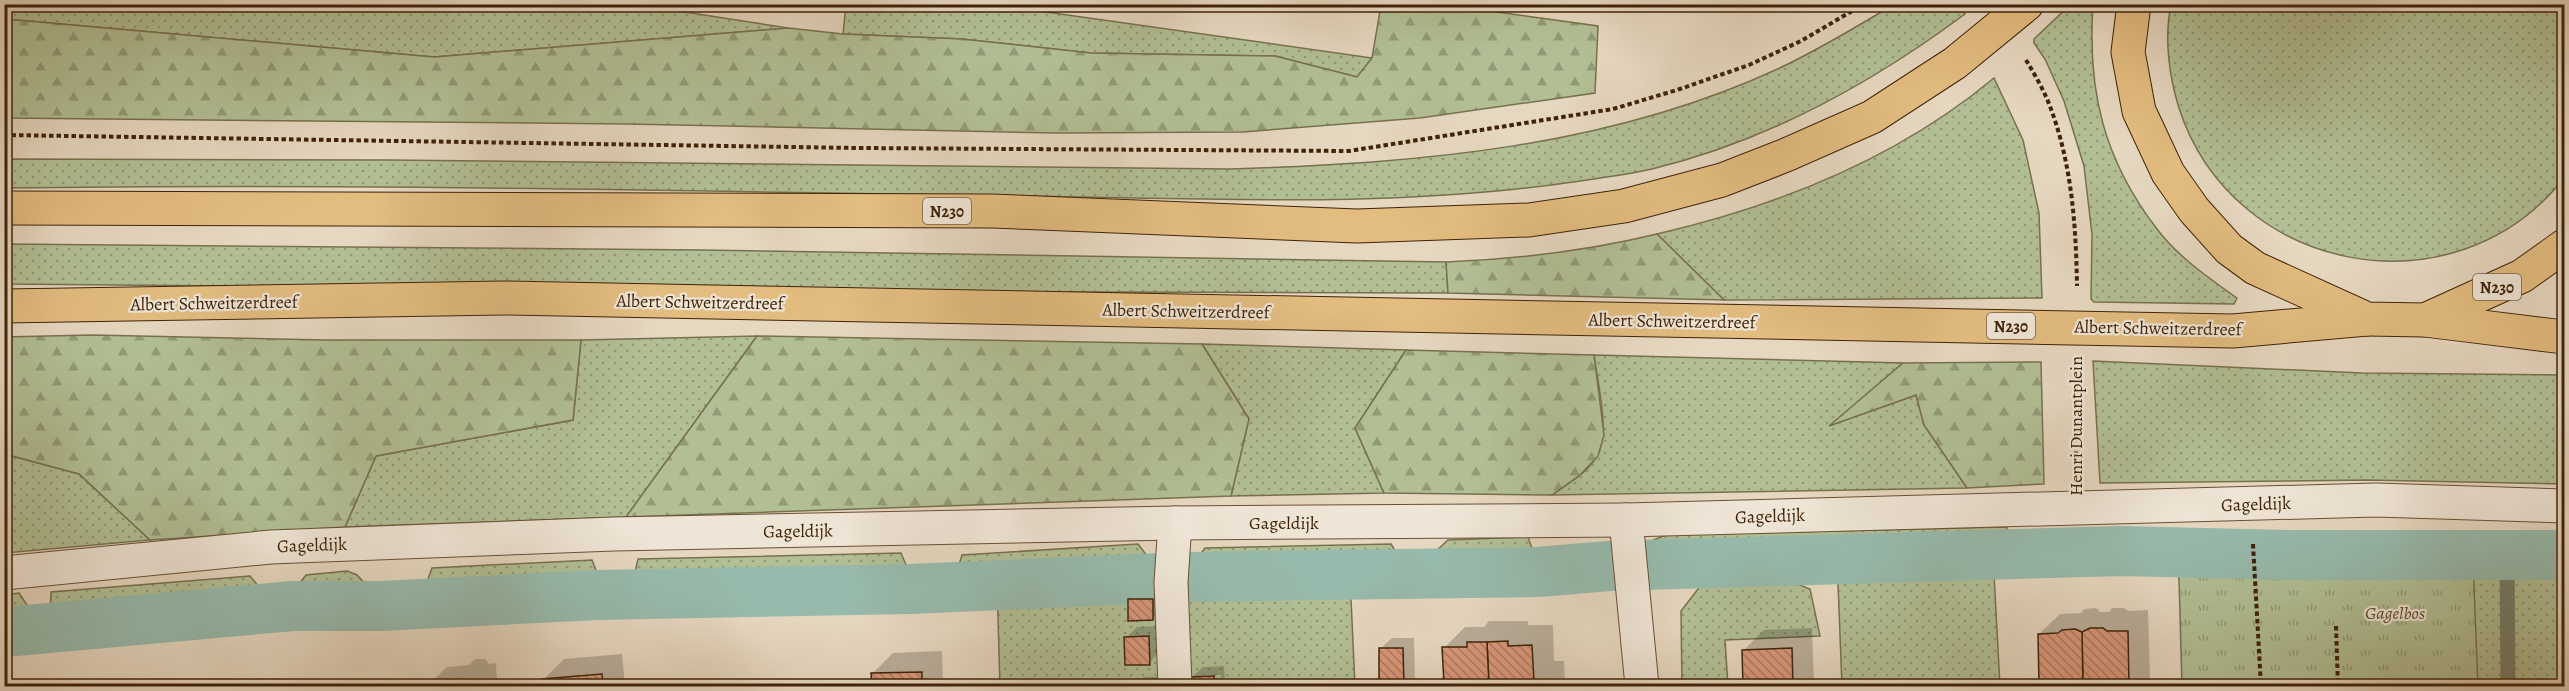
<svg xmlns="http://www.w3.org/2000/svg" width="2569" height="691" viewBox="0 0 2569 691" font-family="Alegreya,serif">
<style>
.grass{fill:url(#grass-dots);stroke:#78714e;stroke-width:1.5}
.forest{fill:url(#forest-firs);stroke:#78714e;stroke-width:1.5}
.park{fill:url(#park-tufts);stroke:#78714e;stroke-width:1.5}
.shadow{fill:#0003;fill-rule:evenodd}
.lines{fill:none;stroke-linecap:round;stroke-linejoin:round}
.stream{stroke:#747e6a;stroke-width:15}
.canal{stroke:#97baac;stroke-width:50}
.building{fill:url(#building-back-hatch);stroke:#3f2308;stroke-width:1.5}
.minor-casing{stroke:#695036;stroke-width:35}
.highway-casing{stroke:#3f2308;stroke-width:35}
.path{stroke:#3f2308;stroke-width:4;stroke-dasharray:4.5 3;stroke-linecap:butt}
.minor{stroke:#efe5d6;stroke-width:33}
.highway{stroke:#e3bc80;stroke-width:33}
.labels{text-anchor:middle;stroke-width:4.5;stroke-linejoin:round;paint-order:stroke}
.shield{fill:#efe5d6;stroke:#745d46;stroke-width:1.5}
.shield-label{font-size:16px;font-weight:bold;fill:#3f2308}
.street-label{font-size:18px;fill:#3f2308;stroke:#efe5d6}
.park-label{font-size:18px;font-style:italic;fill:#5c4a2b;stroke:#efe5d6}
</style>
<defs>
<pattern id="grass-dots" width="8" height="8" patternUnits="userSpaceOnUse" patternTransform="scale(1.5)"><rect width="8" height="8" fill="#b2bf95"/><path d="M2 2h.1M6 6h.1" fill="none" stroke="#929b78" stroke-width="1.8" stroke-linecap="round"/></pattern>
<pattern id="forest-firs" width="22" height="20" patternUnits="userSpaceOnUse" patternTransform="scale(1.5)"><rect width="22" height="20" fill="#b2bf95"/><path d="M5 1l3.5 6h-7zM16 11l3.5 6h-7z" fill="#929b78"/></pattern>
<pattern id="park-tufts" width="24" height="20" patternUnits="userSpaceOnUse" patternTransform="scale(1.5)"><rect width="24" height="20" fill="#b2bf95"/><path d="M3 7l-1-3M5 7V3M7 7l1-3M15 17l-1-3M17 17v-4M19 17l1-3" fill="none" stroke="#929b78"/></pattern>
<pattern id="building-back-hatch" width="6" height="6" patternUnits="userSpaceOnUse" patternTransform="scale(1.5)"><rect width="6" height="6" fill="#d79679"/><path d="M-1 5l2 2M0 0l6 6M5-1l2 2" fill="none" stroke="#b07a61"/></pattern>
</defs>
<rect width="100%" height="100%" fill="#e6d7c0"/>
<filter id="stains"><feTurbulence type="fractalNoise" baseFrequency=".00333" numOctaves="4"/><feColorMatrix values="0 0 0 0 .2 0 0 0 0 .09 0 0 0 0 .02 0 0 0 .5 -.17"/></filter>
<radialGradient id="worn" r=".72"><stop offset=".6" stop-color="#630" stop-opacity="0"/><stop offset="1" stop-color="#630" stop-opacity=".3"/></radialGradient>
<g class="grass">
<path d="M633 4 788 28 434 57 5 19 4 5Z"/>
<path d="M990 4 1372 58 1357 77 1275 56 1091 53 962 39 843 34 846 5Z"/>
<path d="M2071 4 2093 5C2087 91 2104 160 2157 229 2178 257 2209 278 2237 298L2234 304 2094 302 2091 299 2092 235 2084 166 2064 101 2045 59 2034 43V39Z"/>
<path d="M1893 5H1912L1918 11 1926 5H1958L1965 14C1871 84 1768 141 1652 169 1626 175 1599 178 1573 182 1390 209 1205 198 1020 196 682 191 343 183 5 188L4 159 388 160 1230 169C1419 163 1612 148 1786 65 1823 47 1858 26 1893 5Z"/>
<path d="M2171 5H2564V178C2456 316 2233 275 2179 108 2169 76 2164 38 2171 5Z"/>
<path d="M1994 78 2023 140 2039 213 2042 298 1724 300 1657 234C1778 206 1898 158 1994 78Z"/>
<path d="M4 244 700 250 1446 262 1448 293 779 291 5 284Z"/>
<path d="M757 336 626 517 345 527 376 456 573 420 581 340Z"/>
<path d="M1202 344 1406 350 1355 428 1384 493 1231 496 1249 419Z"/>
<path d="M1594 355 1903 363 1831 425 1916 395 1924 425 1967 488 1552 495C1567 484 1588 473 1597 456 1611 434 1597 381 1594 355Z"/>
<path d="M2093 361 2362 373 2564 375V484L2367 480 2100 483Z"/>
<path d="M4 454 79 474 150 540 5 553Z"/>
<path d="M2007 527V547L1645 559 1647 543 1665 535Z"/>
<path d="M1528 537 1536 560 1435 561V552L1448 540Z"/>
<path d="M2472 537 2564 538V686H2268L2261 542Z"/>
<path d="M1138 544 1154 565 955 578 962 555Z"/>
<path d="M1391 544 1403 564 1210 566 1200 555 1205 548Z"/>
<path d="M901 553 911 577 650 587 633 580 638 559Z"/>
<path d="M1993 556 2000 686H1842L1837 558Z"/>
<path d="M592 560 602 586 423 593 432 568Z"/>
<path d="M347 571 357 575 376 596 294 600 293 592 306 575Z"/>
<path d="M250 576 268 598 50 620 51 592Z"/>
<path d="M1350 577 1355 686H1000L997 584Z"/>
<path d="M1780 577 1810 589 1820 636 1725 640 1728 686H1682L1681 611 1705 580Z"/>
<path d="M19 593 27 605 26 620 5 622V595Z"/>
</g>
<g class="forest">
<path d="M1381 5H1446L1598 26 1595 93 1420 118 1243 132 1057 133 627 124 5 118V19L434 57 788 28 843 34 962 39 1091 53 1275 56 1357 77 1372 58Z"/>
<path d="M1657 234 1724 300 1448 293 1446 262C1518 259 1587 251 1657 234Z"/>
<path d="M92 335 325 340H581L573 420 376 456 345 527 150 540 79 474 5 454 4 337Z"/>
<path d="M757 336 1202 344 1249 419 1231 496 626 517Z"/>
<path d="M1406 350 1594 355 1604 435 1598 456 1580 475 1552 495 1384 493 1355 428Z"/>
<path d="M2041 362 2044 484 1967 488 1924 425 1916 395 1829 426 1903 363Z"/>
</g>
<path class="park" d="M2472 537 2478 686H2182L2178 544Z"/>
<g class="shadow">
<path d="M1141 588H1163L1164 608 1153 619 1130 599Z"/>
<path d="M2096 608 2100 612H2109L2112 608H2124L2128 611 2148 610 2150 680 2144 686H2041L2039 634 2060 614 2081 613 2084 609Z"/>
<path d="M1489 621H1528V625H1553L1554 661H1564L1565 686H1434L1445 674 1444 648 1465 627H1484Z"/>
<path d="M1160 626V652L1149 663 1126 638 1137 627Z"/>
<path d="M1812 628 1814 686H1745L1743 651 1764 630Z"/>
<path d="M1392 638H1414L1415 686H1381L1380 649Z"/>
<path d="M942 651 943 686H873V673L893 653Z"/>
<path d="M622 654 625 686H544L543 680 564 659Z"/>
<path d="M475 659H485L489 664 496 663 497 686H427L447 667 469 665Z"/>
<path d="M1224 666 1225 686H1192L1191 678 1203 667ZM1201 675H1221V678H1201Z"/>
<path d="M1144 677H1165V686H1135Z"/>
</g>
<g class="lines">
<path class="stream" d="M2507 555 2508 686"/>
<g class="canal">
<path d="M1188 577 1537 572 1609 566 2121 551 2290 555H2564"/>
<path d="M4 632 293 606H381L597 595 910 589 1161 578"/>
</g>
</g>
<g class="building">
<path d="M1128 599H1153V620L1128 621Z"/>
<path d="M2090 628H2103L2107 631H2128L2129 686H2083L2082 632Z"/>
<path d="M2075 629 2082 632 2083 686H2039L2038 634 2058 633 2062 630Z"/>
<path d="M1149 636 1150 665H1125L1124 637Z"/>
<path d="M1508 641V646L1532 645 1534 681H1544V686H1489L1487 642Z"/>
<path d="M1467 642H1487L1489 686H1433V683H1444L1442 647H1467Z"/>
<path d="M1379 648H1403L1404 686H1379Z"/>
<path d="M1792 648 1793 686H1743L1742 650Z"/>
<path d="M922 672V686H872L871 673Z"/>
<path d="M602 674 603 686H542V679Z"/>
<path d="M1214 676V686H1190V677Z"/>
<path d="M464 679 468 684 475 683V686H432L449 685 452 680Z"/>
</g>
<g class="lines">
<defs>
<g id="minor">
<path d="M1626 520 1642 686"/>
<path d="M4 573 271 547 614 534 1175 523 1626 520 2376 500 2564 506"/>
<path d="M1175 686 1171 582 1175 523"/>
</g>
<g id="highway">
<path d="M2134 4 2128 52 2139 111 2168 173 2194 210 2229 249 2255 268 2367 319 2425 320 2564 337"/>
<path d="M4 208 992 211 1357 226 1529 220 1624 206 1722 180 1786 155 1872 117 1955 63 2027 4"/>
<path d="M4 306 504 298 2233 331 2367 319"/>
<path d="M2425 320 2522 276 2564 246"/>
</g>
</defs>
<use href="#minor" class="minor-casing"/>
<use href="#highway" class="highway-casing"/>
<g class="path">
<path d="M2026 60C2035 75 2045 92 2051 109 2072 166 2076 226 2077 286"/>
<path d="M4 135 858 148 1349 151 1613 109 1677 90 1749 65 1801 41 1864 4"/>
<path d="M2075 369 2076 466"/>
<path d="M2253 544 2261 686"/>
<path d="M2336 626 2338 686"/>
</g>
<use href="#minor" class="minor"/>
<use href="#highway" class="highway"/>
</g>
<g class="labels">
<g class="shield">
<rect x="923" y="198" width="48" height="26" rx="4.5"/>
<rect x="2473" y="274" width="48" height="26" rx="4.5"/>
<rect x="1987" y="313" width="48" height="26" rx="4.5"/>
</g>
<g class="shield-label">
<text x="947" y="217">N230</text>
<text x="2497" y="293">N230</text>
<text x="2011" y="332">N230</text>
</g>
<g class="street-label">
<text transform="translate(700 302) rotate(1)" y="6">Albert Schweitzerdreef</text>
<text transform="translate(214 303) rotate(-1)" y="6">Albert Schweitzerdreef</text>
<text transform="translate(1186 311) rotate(1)" y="6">Albert Schweitzerdreef</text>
<text transform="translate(1672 321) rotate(1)" y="6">Albert Schweitzerdreef</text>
<text transform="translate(2158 328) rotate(1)" y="6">Albert Schweitzerdreef</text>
<text transform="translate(2076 426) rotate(-90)" y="6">Henri Dunantplein</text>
<text transform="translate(2256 504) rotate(-2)" y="6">Gageldijk</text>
<text transform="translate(1770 516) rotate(-2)" y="6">Gageldijk</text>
<text x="1284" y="529">Gageldijk</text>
<text transform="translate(798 531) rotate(-1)" y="6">Gageldijk</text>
<text transform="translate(312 545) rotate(-2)" y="6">Gageldijk</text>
</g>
<g class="park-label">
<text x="2395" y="619">Gagelbos</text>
</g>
</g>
<rect width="2569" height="691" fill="none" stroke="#e6d7c0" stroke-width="24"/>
<rect x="6" y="6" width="2557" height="679" fill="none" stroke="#3f2308" stroke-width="3"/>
<rect x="12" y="12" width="2545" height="667" fill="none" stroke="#3f2308" stroke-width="1.5"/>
<rect width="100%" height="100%" filter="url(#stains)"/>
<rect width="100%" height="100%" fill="url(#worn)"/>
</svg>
